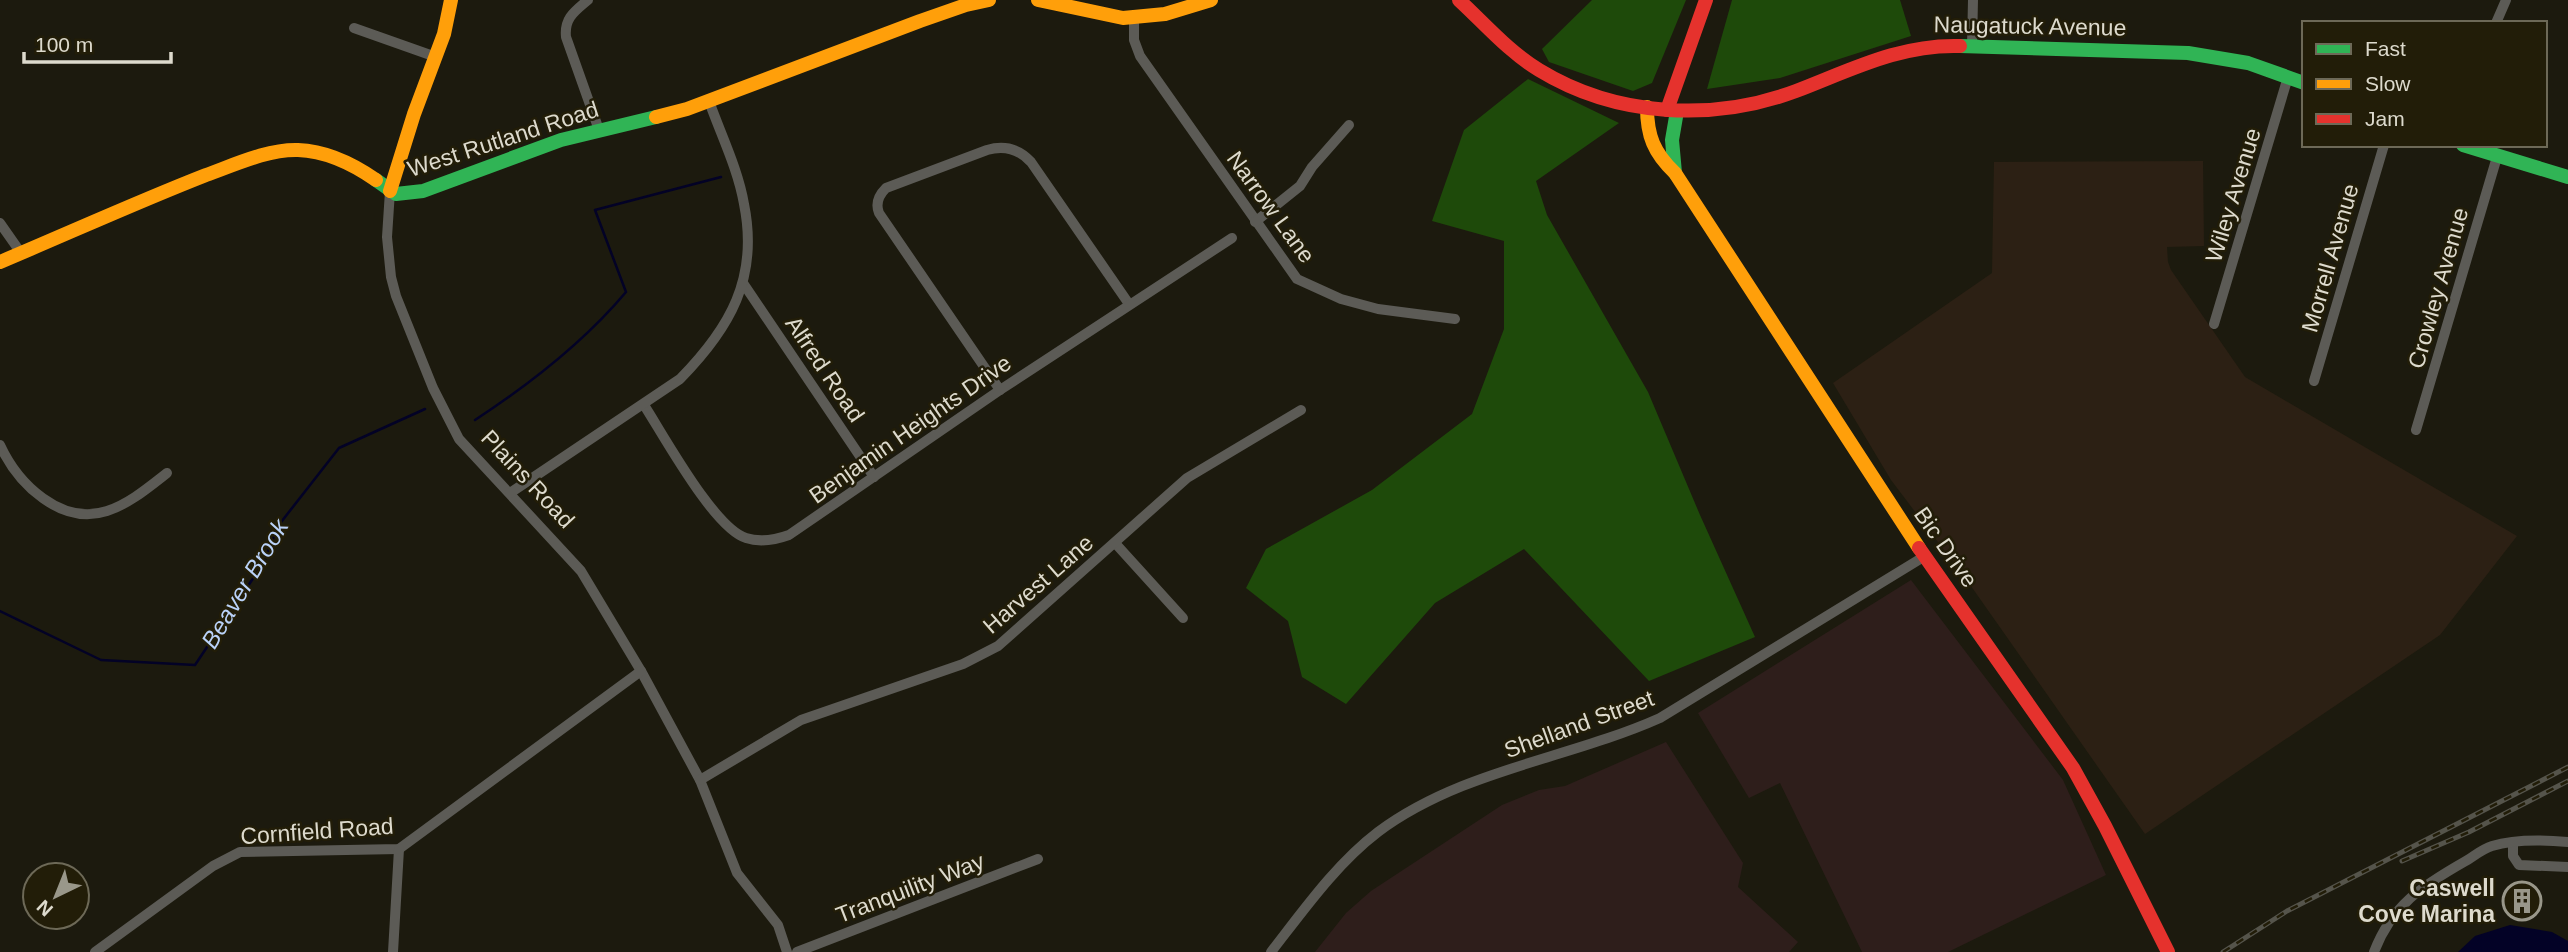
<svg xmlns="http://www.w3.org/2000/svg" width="2568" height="952" viewBox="0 0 2568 952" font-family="Helvetica,sans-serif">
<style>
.commercial{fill:#2c2014}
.industrial{fill:#2e1e1b}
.green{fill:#1e4a0a}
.water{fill:#030226}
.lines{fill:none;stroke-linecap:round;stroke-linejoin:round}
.stream{stroke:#030226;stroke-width:2.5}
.street{stroke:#5c5b56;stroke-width:10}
.fast{stroke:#30b455;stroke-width:14}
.slow{stroke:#ff9f0a;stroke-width:14}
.jam{stroke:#e5322d;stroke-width:14}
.rail-casing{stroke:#55544b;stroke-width:5}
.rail{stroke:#221d08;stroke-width:2.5;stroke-dasharray:8;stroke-linecap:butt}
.labels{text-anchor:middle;stroke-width:5;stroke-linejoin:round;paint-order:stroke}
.street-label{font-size:23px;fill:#dddacd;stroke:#221d08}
.poi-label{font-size:23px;font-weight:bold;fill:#dddacd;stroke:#221d08;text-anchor:end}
.water-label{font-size:24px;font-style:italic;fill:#bad2f8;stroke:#221d08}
</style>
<rect width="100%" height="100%" fill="#1c1a0e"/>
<path class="commercial" d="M2203 161 2204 246 2167 247 2168 262 2171 270 2245 377 2517 536 2440 635 2145 834 1966 579 1891 480 1833 383 1992 273 1994 162Z"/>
<g class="industrial">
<path d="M1911 580 2063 780 2106 875 1948 952H1862L1780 783 1749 798 1698 713Z"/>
<path d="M1666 742 1743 863 1738 887 1798 942 1789 952H1315L1346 913 1371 891 1502 805 1539 790 1565 786Z"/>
</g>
<g class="green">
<path d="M1592 0H1686L1652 83 1633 91 1549 62 1542 49Z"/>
<path d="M1732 0H1900L1911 36 1780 78 1707 89Z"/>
<path d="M1528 79 1619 123 1536 181 1547 215 1648 392 1700 515 1755 637 1649 681 1524 549 1435 603 1346 704 1302 677 1288 621 1246 588 1266 549 1372 490 1472 414 1504 329V241L1432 221 1464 130Z"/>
</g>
<path class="water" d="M2510 925 2552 932 2568 941V952H2458L2475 936Z"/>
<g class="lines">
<g class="stream">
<path d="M475 420C530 384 584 342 626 292L595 210 721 177"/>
<path d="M0 611 101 660 195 665 264 562 278 526 339 448 425 409"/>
</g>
<g class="street">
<path d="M588 0C575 11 564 18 566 37L599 130"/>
<path d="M1134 18V40L1140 56 1297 279 1341 299 1378 309 1455 319"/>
<path d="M2496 23 2506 0"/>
<path d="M354 28 436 57"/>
<path d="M1972 46 1973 0"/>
<path d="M390 191 387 237 391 277 396 296 433 388 459 439 581 571 641 671 700 780 737 873 778 925 787 952"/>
<path d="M1255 222 1300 186 1312 167 1349 125"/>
<path d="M0 223 21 253"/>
<path d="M743 283 874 477"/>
<path d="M2214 324 2288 77"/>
<path d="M2314 381 2384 145"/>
<path d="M1000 390 879 213C875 203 879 195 886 188L987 150C1004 145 1019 149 1031 162L1129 304"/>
<path d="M644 405C664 436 714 528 746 538 761 543 775 540 789 535L1000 390 1232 238"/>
<path d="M2416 430 2497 157"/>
<path d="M0 445C18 484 61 526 107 511 129 504 149 487 167 473"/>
<path d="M510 493 680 379C730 328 759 278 744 204 738 169 721 135 709 101"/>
<path d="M1115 543 1183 618"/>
<path d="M700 780 801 720 963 664 998 646 1187 478 1301 410"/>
<path d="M2513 843V856L2519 865 2568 867"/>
<path d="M95 952 213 866 240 852 399 849 641 671"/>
<path d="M393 952 399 849"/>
<path d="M797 952 1038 859"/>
<path d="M1271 952C1303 911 1336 864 1378 832 1461 770 1568 759 1660 718L1925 556"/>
<path d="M2374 952C2392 905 2422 886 2464 862 2473 857 2482 849 2492 846 2515 839 2545 840 2568 842"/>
</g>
<g class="fast">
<path d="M1960 46 2188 53 2248 63 2304 83"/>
<path d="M2463 145 2568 177"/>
<path d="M1675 173 1672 140 1677 111"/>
<path d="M376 180 396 194 423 191 561 140 656 117"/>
</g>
<g class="slow">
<path d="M1038 0 1123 18 1165 14 1211 0"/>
<path d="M1647 107C1647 136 1654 153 1675 173L1919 548"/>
<path d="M656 117 687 109 920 21 966 5 989 0"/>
<path d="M390 191 414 114 444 34 451 0"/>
<path d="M0 262C69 233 137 202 206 175 234 165 268 149 298 150 327 151 353 164 376 180"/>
</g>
<g class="jam">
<path d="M1459 0C1485 24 1509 52 1539 70 1616 117 1713 122 1796 91 1851 70 1900 44 1960 46"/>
<path d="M1667 110 1706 0"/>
<path d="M1919 548 2073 768 2105 826 2168 952"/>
</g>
<defs>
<g id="rail">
<path d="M2402 861 2469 832 2568 781"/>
<path d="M2223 952 2287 911 2568 767"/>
</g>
</defs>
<use href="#rail" class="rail-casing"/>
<use href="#rail" class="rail"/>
</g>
<defs>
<symbol id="building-ring" viewBox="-11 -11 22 22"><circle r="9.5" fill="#221d08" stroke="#99978a" stroke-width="1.5"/><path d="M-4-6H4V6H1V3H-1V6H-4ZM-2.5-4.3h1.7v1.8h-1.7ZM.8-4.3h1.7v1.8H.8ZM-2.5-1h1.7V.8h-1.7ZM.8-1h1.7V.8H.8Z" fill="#99978a"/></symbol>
</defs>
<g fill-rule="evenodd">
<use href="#building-ring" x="2500" y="879" width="44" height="44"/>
</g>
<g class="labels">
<g class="street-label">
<text transform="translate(2030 26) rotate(1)" y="8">Naugatuck Avenue</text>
<text transform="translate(503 139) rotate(-18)" y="8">West Rutland Road</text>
<text transform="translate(2233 195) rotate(-73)" y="8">Wiley Avenue</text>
<text transform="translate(1271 207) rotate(54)" y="8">Narrow Lane</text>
<text transform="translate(2330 258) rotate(-74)" y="8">Morrell Avenue</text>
<text transform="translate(2438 288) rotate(-74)" y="8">Crowley Avenue</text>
<text transform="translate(825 369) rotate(56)" y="8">Alfred Road</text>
<text transform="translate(910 429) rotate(-35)" y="8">Benjamin Heights Drive</text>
<text transform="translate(528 479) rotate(47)" y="8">Plains Road</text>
<text transform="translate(1946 547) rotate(55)" y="8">Bic Drive</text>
<text transform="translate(1038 584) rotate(-41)" y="8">Harvest Lane</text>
<text transform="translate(1579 724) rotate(-20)" y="8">Shelland Street</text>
<text transform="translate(317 831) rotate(-4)" y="8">Cornfield Road</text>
<text transform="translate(910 888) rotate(-21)" y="8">Tranquility Way</text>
</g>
<g class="poi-label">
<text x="2495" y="896">Caswell<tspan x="2495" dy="26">Cove Marina</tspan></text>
</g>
<g class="water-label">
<text transform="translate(245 584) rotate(-59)" y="8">Beaver Brook</text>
</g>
</g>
<rect x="2302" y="21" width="245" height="126" fill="#221d08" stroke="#6d6957" stroke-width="2"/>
<rect x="2316" y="44" width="35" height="10" fill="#30b455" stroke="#6d6957" stroke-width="2"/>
<text x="2365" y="56" font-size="21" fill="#dddacd">Fast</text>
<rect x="2316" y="79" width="35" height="10" fill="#ff9f0a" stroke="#6d6957" stroke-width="2"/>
<text x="2365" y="91" font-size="21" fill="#dddacd">Slow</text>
<rect x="2316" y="114" width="35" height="10" fill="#e5322d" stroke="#6d6957" stroke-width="2"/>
<text x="2365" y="126" font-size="21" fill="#dddacd">Jam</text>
<g transform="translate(56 896) rotate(223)"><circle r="33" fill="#221d08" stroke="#6d6957" stroke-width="2"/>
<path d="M0-5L12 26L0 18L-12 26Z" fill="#99978a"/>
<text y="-10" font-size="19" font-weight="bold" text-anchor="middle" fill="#dddacd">N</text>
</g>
<path d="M24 52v10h147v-10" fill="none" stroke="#dddacd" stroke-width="3.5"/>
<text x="35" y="52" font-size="21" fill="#dddacd" stroke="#221d08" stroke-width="5" paint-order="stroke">100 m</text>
</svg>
